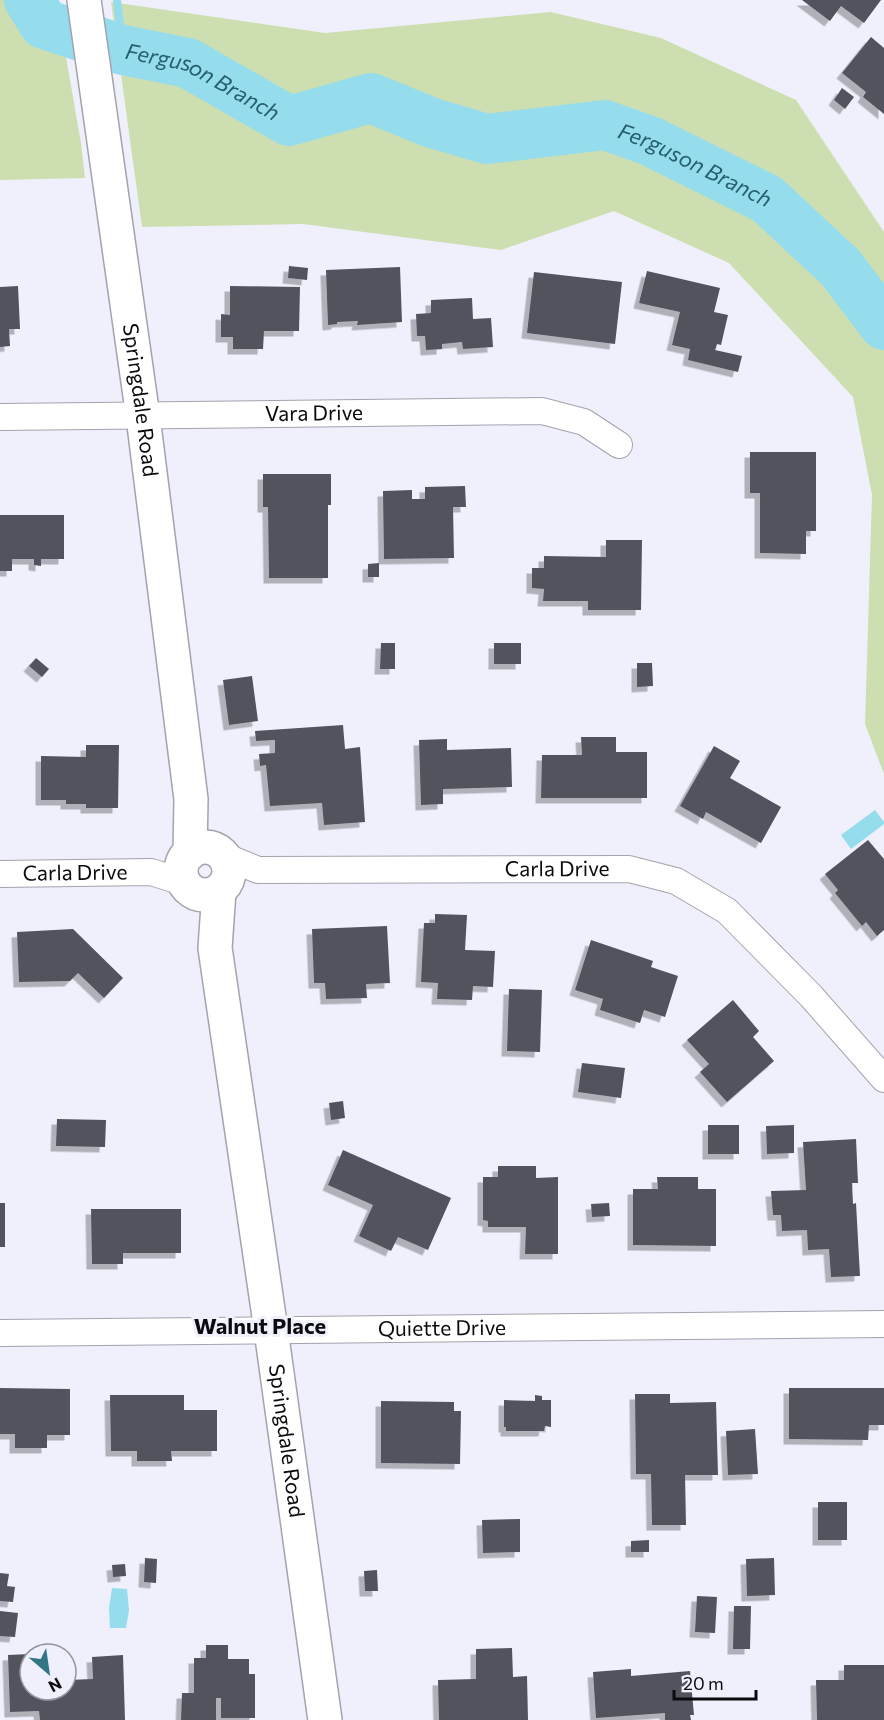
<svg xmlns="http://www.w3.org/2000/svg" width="884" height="1720" viewBox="0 0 884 1720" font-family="Commissioner,sans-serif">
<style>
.green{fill:#cddfb0}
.water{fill:#95dced}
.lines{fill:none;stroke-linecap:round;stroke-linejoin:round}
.stream{stroke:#95dced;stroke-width:8}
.river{stroke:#95dced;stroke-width:50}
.building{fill:#53535d;filter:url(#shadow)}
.street-casing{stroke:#a3a3ae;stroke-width:28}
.secondary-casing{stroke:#a3a3ae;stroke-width:36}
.street{stroke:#fff;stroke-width:26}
.secondary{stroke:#fff;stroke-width:33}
.labels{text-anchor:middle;stroke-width:6;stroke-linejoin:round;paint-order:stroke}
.street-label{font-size:21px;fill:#0b0b0f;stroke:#eff0fb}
.water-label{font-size:22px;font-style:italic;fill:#26606d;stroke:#eff0fb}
.neighbourhood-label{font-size:22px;font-weight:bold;fill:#0b0b0f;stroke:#eff0fb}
</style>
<defs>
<filter id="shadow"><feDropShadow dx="-5.5" dy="5.5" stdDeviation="0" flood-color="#0004"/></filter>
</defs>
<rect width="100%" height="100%" fill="#eff0fb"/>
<g class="green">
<path d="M0 0H56L81 143 85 178 0 180Z"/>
<path d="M111 2 325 33 551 12 661 38 796 100 884 232V774L865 724 872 495 853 397 729 263 614 211 501 250 303 224 142 227Z"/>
</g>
<g class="water">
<path d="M875 810 884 822V824L851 849 841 835Z"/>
<path d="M112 1588 127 1589 129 1610 126 1628H110L109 1608Z"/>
</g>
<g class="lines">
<path class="stream" d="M117 0 123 50"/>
<path class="river" id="s1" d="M29 0 44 24 123 50 188 63 289 121 371 98 432 123 487 139 605 125 650 141 767 199 840 267 884 325"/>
</g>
<g class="building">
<path d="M802 0H881L864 23 841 6 830 21Z"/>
<path d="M871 37 884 48V114L863 97 866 92 842 73Z"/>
<path d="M842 88 854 97 845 109 834 100Z"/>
<path d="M289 266 308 268 307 280 288 278Z"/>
<path d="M400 267 402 322 357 325 358 321 337 322V324L328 325 326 270Z"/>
<path d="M647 271 720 288 714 312 728 315 721 345 717 344 715 350 742 356 738 372 688 360 690 349 672 345 680 312 639 303Z"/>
<path d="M534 272 622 282 615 344 527 333Z"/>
<path d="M18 286 20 329H9L10 346 0 347V287Z"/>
<path d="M230 286 300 287 299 331H264L263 349H233V337H221V314L230 315Z"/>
<path d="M472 298 473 319 491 318 493 347 463 349 462 342 442 344V349L426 350 425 336H417L416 314 431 313V300Z"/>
<path d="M750 452H816V531H806V554L760 553V493H750Z"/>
<path d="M263 474H331V505H328V578H269L268 507H263Z"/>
<path d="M465 486 466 507H453L454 558 384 559 383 491 412 490V499H425V487Z"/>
<path d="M0 515H64V559H41V566L34 565V559H12V571H0Z"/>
<path d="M606 540H642L641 610H588V601H543L544 589 532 588V568H544V556L606 557Z"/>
<path d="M379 563V577H368V564Z"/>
<path d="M381 643H395V669H380Z"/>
<rect x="494" y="643" width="27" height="21"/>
<path d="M36 658 49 669 42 677 29 666Z"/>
<path d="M637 663H652L653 686 637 687Z"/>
<path d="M252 676 258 721 229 725 223 680Z"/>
<path d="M343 725 345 749 360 747 365 822 324 825 322 803 270 806 266 765 260 766 259 754 275 753V740L256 741 255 731Z"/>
<path d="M581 737H616V752H647V798H541L542 755H582Z"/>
<path d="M447 739V750L511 748 512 787 443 789V804L421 805 419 740Z"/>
<path d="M86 745H119L118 808H86V804H66V800H41V756L86 757Z"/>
<path d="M714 746 740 761 730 778 781 807 761 843 706 812 703 819 680 806Z"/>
<path d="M868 840 884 859V930L877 936 866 922 862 926 835 893 838 890 825 874Z"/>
<path d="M435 914 467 915 465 950 495 951 493 987 473 986 472 1000 437 999 438 983 421 982 424 923H435Z"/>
<path d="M387 926 390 983 366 984 367 998 326 999 325 983H314L312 929Z"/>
<path d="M73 929 123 978 104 998 78 973 70 981 19 982 17 932Z"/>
<path d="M591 940 653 961 651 967 678 976 665 1017 644 1010 640 1023 600 1010 603 999 575 990Z"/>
<path d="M509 989 542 990 540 1052 507 1051Z"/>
<path d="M733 1000 759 1031 753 1037 774 1061 727 1102 700 1072 709 1064 687 1040Z"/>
<path d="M582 1063 625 1068 621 1098 578 1092Z"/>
<path d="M343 1101 345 1118 331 1120 329 1103Z"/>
<path d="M57 1119 106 1120 105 1147 56 1146Z"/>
<rect x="708" y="1125" width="31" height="29"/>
<path d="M794 1125V1153L767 1154 766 1126Z"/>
<path d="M856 1139 858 1183H852L853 1204 856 1203 860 1276 831 1277 829 1249 808 1250 807 1230 782 1231 781 1215H773L771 1191 806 1190 803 1142Z"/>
<path d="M343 1150 451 1198 428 1250 398 1237 391 1251 359 1236 373 1205 328 1185Z"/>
<path d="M498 1166H536V1178L558 1177V1254H525L526 1227H488V1221L483 1220V1177H498Z"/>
<path d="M657 1177H698V1189H716V1246L633 1245V1189H658Z"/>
<rect x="0" y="1203" width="5" height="44"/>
<path d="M609 1203 610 1216 592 1217 591 1204Z"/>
<path d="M91 1209H181V1253H123V1264H92Z"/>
<path d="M0 1388 70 1389V1435H47V1448H15V1434H0Z"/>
<path d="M789 1388H884V1425H869L868 1440 789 1439Z"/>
<path d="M635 1394H670V1403L716 1402 718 1475H685L686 1525H652L651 1474H636Z"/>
<path d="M110 1395H184V1410H217V1451H171L172 1461H137V1451H111Z"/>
<path d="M535 1395 542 1396V1400H551V1427L545 1426 544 1431H506V1427H504V1400L535 1401Z"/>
<path d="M381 1401 454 1402V1411H461L460 1464 381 1463Z"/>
<path d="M755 1429 758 1474 728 1475 726 1431Z"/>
<rect x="818" y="1502" width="29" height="38"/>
<path d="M520 1519V1552L483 1553 482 1520Z"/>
<path d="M649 1540V1552H631V1541Z"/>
<path d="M145 1558 157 1559 156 1583 144 1582Z"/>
<path d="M774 1558 775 1595 747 1596 746 1559Z"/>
<path d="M125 1564 126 1576 113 1577 112 1565Z"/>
<path d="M377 1570 378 1591H365L364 1571Z"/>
<path d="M0 1573 9 1574 7 1586 15 1587 13 1602 0 1601Z"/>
<path d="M697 1596 717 1597 715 1633 695 1632Z"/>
<path d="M734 1606H751L750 1649H733Z"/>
<path d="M0 1611 18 1613 15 1637 0 1636Z"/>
<path d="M206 1645H228V1659H249V1674H255V1718H221V1698H216V1720H181L182 1693H194V1658H206Z"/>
<path d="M512 1648 513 1677 527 1676 528 1720H439L438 1680 476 1679V1649Z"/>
<path d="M30 1654V1690H66V1675H68V1680L93 1679 92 1657 123 1655 125 1720H40L39 1711 10 1712 8 1655Z"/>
<path d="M844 1665H884V1720H817L816 1680H844Z"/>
<path d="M631 1669V1676L690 1671 694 1715H690L691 1720H665V1713L596 1718 593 1672Z"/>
</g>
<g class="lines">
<defs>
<g id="street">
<path id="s2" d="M0 417 542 411 584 422 619 445"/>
<path id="s3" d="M224 856 258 870 629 869 676 881 727 911 811 996 884 1079"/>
<path id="s4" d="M0 874 151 872 183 882"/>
<path id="s5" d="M0 1333 884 1324"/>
</g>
<g id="secondary">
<path id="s6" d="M84 0 143 417 191 799 190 853"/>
<circle cx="205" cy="871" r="24"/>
<path id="s7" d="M219 891 215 948 271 1330 325 1720"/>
</g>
</defs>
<use href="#street" class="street-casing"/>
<use href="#secondary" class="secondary-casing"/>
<use href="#street" class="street"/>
<use href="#secondary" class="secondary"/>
</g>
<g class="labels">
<g class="street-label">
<text dy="7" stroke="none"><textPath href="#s6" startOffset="404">Springdale Road</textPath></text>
<text dy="7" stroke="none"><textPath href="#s2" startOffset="314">Vara Drive</textPath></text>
<text dy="7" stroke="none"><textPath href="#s3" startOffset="336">Carla Drive</textPath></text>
<text dy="7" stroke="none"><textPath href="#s4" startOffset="75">Carla Drive</textPath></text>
<text dy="7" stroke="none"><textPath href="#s5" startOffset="442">Quiette Drive</textPath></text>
<text dy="7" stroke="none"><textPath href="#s7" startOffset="555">Springdale Road</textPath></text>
</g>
<g class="water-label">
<text dy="8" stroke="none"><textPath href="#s1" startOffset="198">Ferguson Branch</textPath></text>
<text dy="8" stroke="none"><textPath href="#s1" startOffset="720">Ferguson Branch</textPath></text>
</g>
<g class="neighbourhood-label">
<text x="260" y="1334">Walnut Place</text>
</g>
</g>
<g transform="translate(48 1672) rotate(151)"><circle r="28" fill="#eff0fb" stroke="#94949d" stroke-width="1.5"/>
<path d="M0-4.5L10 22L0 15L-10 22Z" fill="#327686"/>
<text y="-9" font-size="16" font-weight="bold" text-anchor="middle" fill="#0b0b0f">N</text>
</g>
<path d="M674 1690v9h82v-9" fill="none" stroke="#0b0b0f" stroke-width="3"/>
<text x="683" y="1690" font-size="18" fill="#0b0b0f" stroke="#eff0fb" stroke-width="4.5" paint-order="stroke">20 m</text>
</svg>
